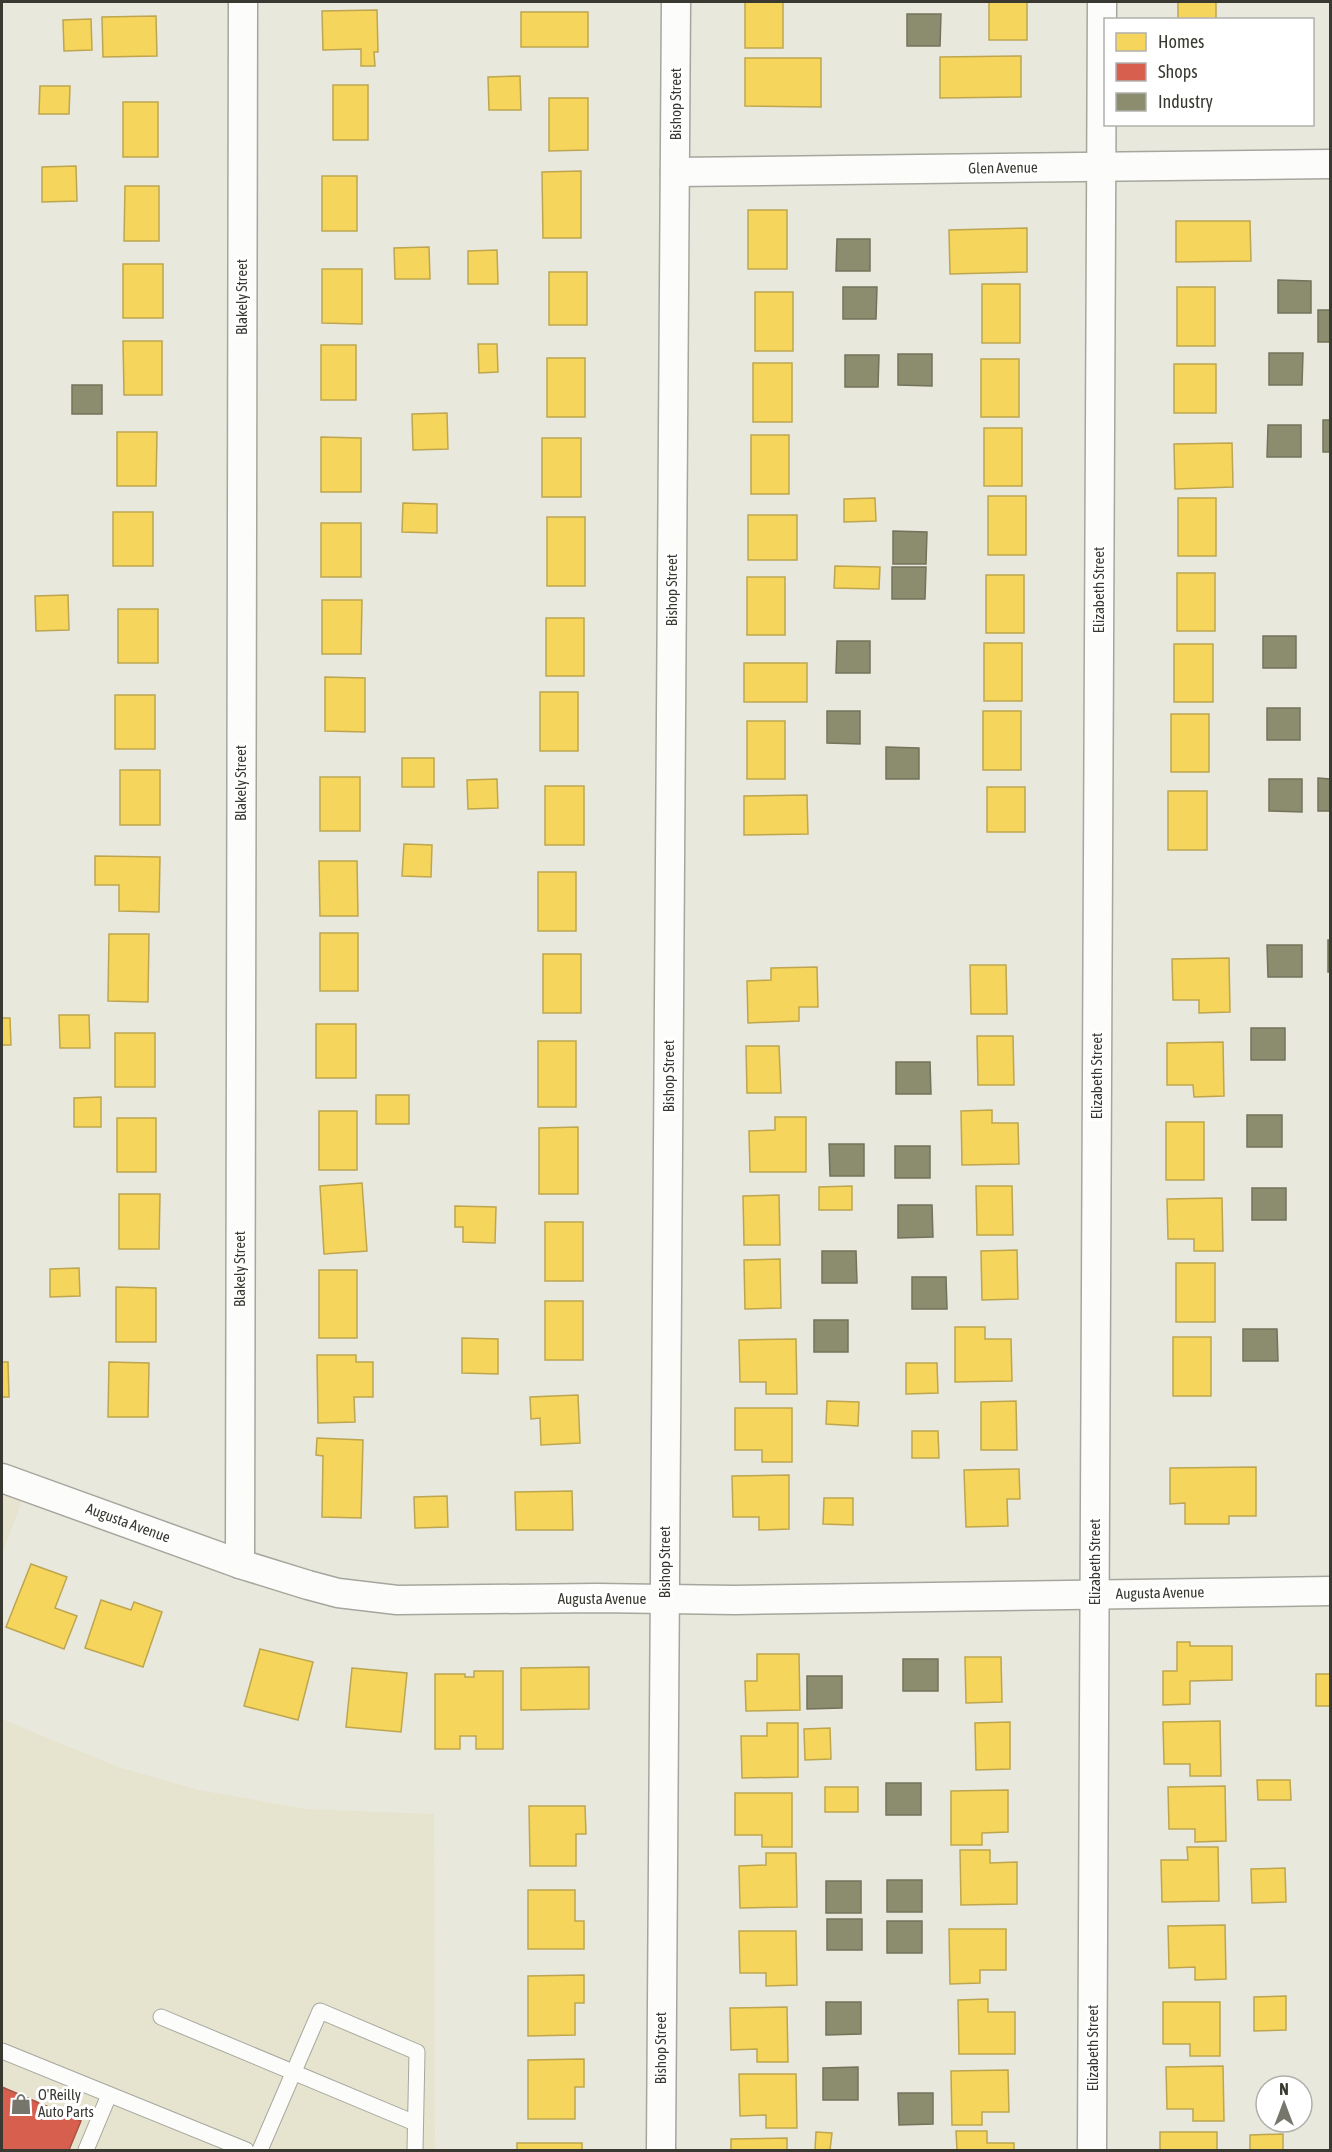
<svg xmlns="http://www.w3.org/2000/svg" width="1332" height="2152" viewBox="0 0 1332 2152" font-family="'Asap Condensed',sans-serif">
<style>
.built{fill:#e6e4cf}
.homes{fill:#f6d55c;stroke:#bda64f;stroke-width:1.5}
.shops{fill:#d6604d;stroke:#a75445;stroke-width:1.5}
.industry{fill:#8c8c6e;stroke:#73735c;stroke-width:1.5}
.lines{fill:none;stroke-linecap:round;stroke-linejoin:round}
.lane-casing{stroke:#a6a69e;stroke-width:17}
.street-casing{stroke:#a6a69e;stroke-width:31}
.lane{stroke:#fcfcfa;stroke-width:15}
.street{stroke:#fcfcfa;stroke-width:28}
.labels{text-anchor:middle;stroke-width:6;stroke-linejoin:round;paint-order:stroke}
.street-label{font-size:15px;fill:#393931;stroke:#fff}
.poi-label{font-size:15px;fill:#393931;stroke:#fff;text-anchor:start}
</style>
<rect width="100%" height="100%" fill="#e9e8dd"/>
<g class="built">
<path d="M2 1462 32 1473 2 1555Z"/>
<path d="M2 1719 118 1767 199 1790 307 1809 434 1814 435 2150H2Z"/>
</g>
<g class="homes">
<rect x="745" y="2" width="38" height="46"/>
<rect x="989" y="2" width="38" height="38"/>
<rect x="1178" y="2" width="38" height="18"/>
<path d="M377 10 378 52H374L375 66H361V49L323 50 322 11Z"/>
<rect x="521" y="12" width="67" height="35"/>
<path d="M156 16 157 56 103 57 102 17Z"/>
<path d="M91 19 92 50 64 51 63 20Z"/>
<path d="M1021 56V97L940 98V57Z"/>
<path d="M745 58H821V107L745 106Z"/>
<path d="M520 76 521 110H489L488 77Z"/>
<rect x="333" y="85" width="35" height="55"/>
<path d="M40 86H70L69 114H39Z"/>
<path d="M549 98H588V150L549 151Z"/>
<rect x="123" y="102" width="35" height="55"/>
<path d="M76 166 77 201 42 202V167Z"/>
<path d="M581 171V238H543L542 172Z"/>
<rect x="322" y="176" width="35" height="55"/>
<path d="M125 186H159V241H124Z"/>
<rect x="748" y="210" width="39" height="59"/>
<path d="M1176 221H1250L1251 261 1176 262Z"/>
<path d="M1027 228V272L950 274 949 230Z"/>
<path d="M429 247 430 279H395L394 248Z"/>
<path d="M497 250 498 284H468V251Z"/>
<rect x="123" y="264" width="40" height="54"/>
<path d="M322 269H362V324L322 323Z"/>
<rect x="549" y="272" width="38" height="53"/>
<rect x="982" y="284" width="38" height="59"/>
<rect x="1177" y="287" width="38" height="59"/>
<rect x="755" y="292" width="38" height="59"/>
<path d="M123 341H162V395H124Z"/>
<path d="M478 344H497L498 372 479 373Z"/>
<rect x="321" y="345" width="35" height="55"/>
<rect x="547" y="358" width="38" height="59"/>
<rect x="981" y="359" width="38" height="58"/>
<rect x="753" y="363" width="39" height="59"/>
<rect x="1174" y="364" width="42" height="49"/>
<path d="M447 413 448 449 413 450 412 414Z"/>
<rect x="984" y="428" width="38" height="58"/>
<path d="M117 432H157L156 486H117Z"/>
<rect x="751" y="435" width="38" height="59"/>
<path d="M321 437 361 438V492H321Z"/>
<rect x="542" y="438" width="39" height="59"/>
<path d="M1232 443 1233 487 1175 489 1174 444Z"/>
<rect x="988" y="496" width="38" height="59"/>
<path d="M875 498 876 521 844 522V499Z"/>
<rect x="1178" y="498" width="38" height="58"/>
<path d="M403 503 437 504V533L402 532Z"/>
<rect x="113" y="512" width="40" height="54"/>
<rect x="748" y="515" width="49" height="45"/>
<rect x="547" y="517" width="38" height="69"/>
<rect x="321" y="523" width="40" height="54"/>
<path d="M835 566 880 567 879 589 834 588Z"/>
<rect x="1177" y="573" width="38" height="58"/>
<rect x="986" y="575" width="38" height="58"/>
<rect x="747" y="577" width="38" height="58"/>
<path d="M68 595 69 630 36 631 35 596Z"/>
<path d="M322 600H362L361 654H322Z"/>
<rect x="118" y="609" width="40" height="54"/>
<rect x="546" y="618" width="38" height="58"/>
<rect x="984" y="643" width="38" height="58"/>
<rect x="1174" y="644" width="39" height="58"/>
<rect x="744" y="663" width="63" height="39"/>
<path d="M325 677 365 678V732L325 731Z"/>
<rect x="540" y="692" width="38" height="59"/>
<rect x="115" y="695" width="40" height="54"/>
<rect x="983" y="711" width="38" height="59"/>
<rect x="1171" y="714" width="38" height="58"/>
<rect x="747" y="721" width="38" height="58"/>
<rect x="402" y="758" width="32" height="29"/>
<rect x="120" y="770" width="40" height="55"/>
<rect x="320" y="777" width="40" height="54"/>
<path d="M497 779 498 808 468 809 467 780Z"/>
<rect x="545" y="786" width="39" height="59"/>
<rect x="987" y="787" width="38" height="45"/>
<rect x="1168" y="791" width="39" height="59"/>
<path d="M807 795 808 834 744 835V796Z"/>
<path d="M404 844 432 845 431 877 402 876Z"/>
<path d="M95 856 160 857 159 912 119 911V885H95Z"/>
<path d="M319 861H357L358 916H320Z"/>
<rect x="538" y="872" width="38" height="59"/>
<rect x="320" y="933" width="38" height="58"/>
<path d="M109 934H149L148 1002 108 1001Z"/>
<rect x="543" y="954" width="38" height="59"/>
<path d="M1229 958 1230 1012 1199 1013V1000H1173L1172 959Z"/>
<path d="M970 965H1006L1007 1014H971Z"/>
<path d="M817 967 818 1007H799V1021L748 1023 747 981 771 980V968Z"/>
<path d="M59 1015H89L90 1048H60Z"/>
<path d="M2 1018H10L11 1045H2Z"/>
<rect x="316" y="1024" width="40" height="54"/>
<rect x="115" y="1033" width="40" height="54"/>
<path d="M977 1036H1013L1014 1085H978Z"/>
<rect x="538" y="1041" width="38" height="66"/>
<path d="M1223 1042 1224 1096 1194 1097 1193 1085H1167V1043Z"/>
<path d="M746 1046H779L781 1093H747Z"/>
<rect x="376" y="1095" width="33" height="29"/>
<path d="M101 1097V1127H74V1098Z"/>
<path d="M992 1110V1123H1018L1019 1164 962 1165 961 1111Z"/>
<rect x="319" y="1111" width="38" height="59"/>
<path d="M775 1117H806V1172H750L749 1131 775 1130Z"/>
<rect x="117" y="1118" width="39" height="54"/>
<rect x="1166" y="1122" width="38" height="58"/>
<path d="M578 1127V1194H539V1128Z"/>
<path d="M362 1183 367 1251 324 1254 320 1186Z"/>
<path d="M852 1186V1210H819V1187Z"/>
<path d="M976 1186H1012L1013 1235H977Z"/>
<path d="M119 1194H160L159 1249H119Z"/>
<path d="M779 1195 780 1245H744L743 1196Z"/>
<path d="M1222 1198 1223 1251H1194V1239H1168L1167 1199Z"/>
<path d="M455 1206 496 1207 495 1243 463 1242V1227H455Z"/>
<rect x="545" y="1222" width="38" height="59"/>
<path d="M1017 1250 1018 1299 982 1300 981 1251Z"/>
<path d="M780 1259 781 1308 745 1309 744 1260Z"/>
<rect x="1176" y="1263" width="39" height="59"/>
<path d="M79 1268 80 1296 50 1297V1269Z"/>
<rect x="319" y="1270" width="38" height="68"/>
<path d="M116 1287 156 1288V1342H116Z"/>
<rect x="545" y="1301" width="38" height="59"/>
<path d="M955 1327H985V1339H1011L1012 1381 955 1382Z"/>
<rect x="1173" y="1337" width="38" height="59"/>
<path d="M462 1338 498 1339V1374L462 1373Z"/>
<path d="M796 1339 797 1394H766V1382H740L739 1340Z"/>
<path d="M317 1355H356V1362H373V1397H354L355 1422 318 1423Z"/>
<path d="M2 1362H8L9 1397H2Z"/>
<path d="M109 1362 149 1363 148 1417H108Z"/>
<path d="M906 1363H937L938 1393 906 1394Z"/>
<path d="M578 1395 580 1443 541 1445 540 1418 531 1419 530 1397Z"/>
<path d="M827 1401 859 1402 858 1426 826 1424Z"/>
<path d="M1016 1401 1017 1450H981V1402Z"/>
<path d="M735 1408H792V1462H762V1450H735Z"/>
<path d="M912 1431H938L939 1458H912Z"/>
<path d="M317 1438 363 1440 361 1518 322 1517 323 1456 316 1455Z"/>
<path d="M1256 1467V1516H1229V1524H1185V1503L1170 1504V1468Z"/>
<path d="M1019 1469 1020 1499H1007L1008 1526 966 1527 964 1470Z"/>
<path d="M789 1475V1529L759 1530V1517H733L732 1476Z"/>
<path d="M572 1491 573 1530H516L515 1492Z"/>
<path d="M447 1496 448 1527 415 1528 414 1497Z"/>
<path d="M824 1498H853V1525L823 1524Z"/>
<path d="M31 1564 67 1577 55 1608 77 1616 64 1649 6 1627Z"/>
<path d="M101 1600 131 1610 134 1602 162 1612 143 1667 85 1648Z"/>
<path d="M1177 1642H1190V1646H1232V1680L1190 1681V1704L1163 1705V1671H1177Z"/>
<path d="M260 1649 313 1662 298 1720 244 1706Z"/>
<path d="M757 1654H799L800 1710 746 1711 745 1681H757Z"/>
<path d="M965 1657H1001L1002 1702 966 1703Z"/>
<path d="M589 1667V1709L521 1710V1668Z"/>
<path d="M352 1668 407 1673 401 1732 346 1727Z"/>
<path d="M474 1671H503V1749H476V1736H460V1749H435V1674H465V1677H474Z"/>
<rect x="1316" y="1674" width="14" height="32"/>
<path d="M1220 1721 1221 1776H1190V1764H1164L1163 1722Z"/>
<path d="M1010 1722V1769L976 1770 975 1723Z"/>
<path d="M767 1723H798V1777L742 1778 741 1736H767Z"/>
<path d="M830 1728 831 1759 805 1760 804 1729Z"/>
<path d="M1257 1780H1290L1291 1800H1258Z"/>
<path d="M1225 1786 1226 1841 1195 1842V1829H1169L1168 1787Z"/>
<rect x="825" y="1787" width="33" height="25"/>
<path d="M1008 1790V1832L982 1833V1845H951V1791Z"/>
<path d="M735 1793H792V1847H762V1835H735Z"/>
<path d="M529 1806H585L586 1834H576V1866H530Z"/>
<path d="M1187 1847H1218L1219 1901 1162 1902 1161 1860H1188Z"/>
<path d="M960 1850H990V1863L1017 1862V1904L961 1905Z"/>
<path d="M766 1853H796L797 1907 740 1908 739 1866 766 1865Z"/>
<path d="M1285 1868 1286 1902 1252 1903 1251 1869Z"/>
<path d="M528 1890H575V1921H584V1949H528Z"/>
<path d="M1225 1925 1226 1979 1195 1980V1967L1169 1968 1168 1926Z"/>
<path d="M949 1929H1006V1970H980V1983L950 1984Z"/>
<path d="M739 1931H796L797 1985 766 1986V1973H740Z"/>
<path d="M584 1975V2003H575V2035L528 2036V1976Z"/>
<path d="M1286 1996V2030L1254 2031V1997Z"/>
<path d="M988 1999V2012H1015V2054H959L958 2000Z"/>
<path d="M1163 2002H1220V2056H1190V2044H1163Z"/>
<path d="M787 2007 788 2062H757V2049L731 2050 730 2008Z"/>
<path d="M584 2059V2087H575V2119H528V2060Z"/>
<path d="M1223 2066 1224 2121H1193V2109H1167L1166 2067Z"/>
<path d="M1008 2070 1009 2112H982V2125H952L951 2071Z"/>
<path d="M739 2074H796L797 2128H766V2115L740 2116Z"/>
<path d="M956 2131H987V2143H1014V2150H957Z"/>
<path d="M816 2132 832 2133 830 2150H815Z"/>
<rect x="1160" y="2132" width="57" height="18"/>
<path d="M1283 2134V2150H1250V2135Z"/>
<path d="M787 2138V2150H731V2139Z"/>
<rect x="517" y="2143" width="65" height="7"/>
</g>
<path class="shops" d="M2 2087 81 2121 69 2150H2Z"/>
<g class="industry">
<path d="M907 14H941L940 46H907Z"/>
<path d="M837 239H870V271H836Z"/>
<path d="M1278 280 1311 281V313H1278Z"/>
<path d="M843 287H877L876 319H843Z"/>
<rect x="1318" y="310" width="12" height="32"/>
<path d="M1269 353H1303L1302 385H1269Z"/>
<path d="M898 354H932V386L898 385Z"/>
<path d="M845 355H879L878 387H845Z"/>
<rect x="72" y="385" width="30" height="29"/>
<rect x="1323" y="420" width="7" height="32"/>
<path d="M1268 425H1301V457H1267Z"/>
<path d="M893 531 927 532 926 564H893Z"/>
<path d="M892 567H926L925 599H892Z"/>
<rect x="1263" y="636" width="33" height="32"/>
<path d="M837 641H870V673H836Z"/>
<rect x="1267" y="708" width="33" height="32"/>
<path d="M827 711H860V744L827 743Z"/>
<path d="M886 747 919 748V779H886Z"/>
<path d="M1318 778 1330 779V811H1318Z"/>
<path d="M1269 779H1302V812L1269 811Z"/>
<rect x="1328" y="940" width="2" height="32"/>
<path d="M1267 945H1302V977H1268Z"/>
<rect x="1251" y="1028" width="34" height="32"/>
<path d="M896 1062H930L931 1094H896Z"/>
<rect x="1247" y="1115" width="35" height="32"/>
<path d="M829 1144H864V1176H830Z"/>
<rect x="895" y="1146" width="35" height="32"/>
<rect x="1252" y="1188" width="34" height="32"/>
<path d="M898 1205H932L933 1237 898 1238Z"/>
<path d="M822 1251H856L857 1283H822Z"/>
<path d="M912 1277H946L947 1309H912Z"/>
<rect x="814" y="1320" width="34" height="32"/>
<path d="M1243 1329H1277L1278 1361H1243Z"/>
<rect x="903" y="1659" width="35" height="32"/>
<path d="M807 1676H842V1708L807 1709Z"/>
<rect x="886" y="1783" width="35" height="32"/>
<rect x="887" y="1880" width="35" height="32"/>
<rect x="826" y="1881" width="35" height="32"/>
<rect x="827" y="1919" width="35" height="31"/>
<rect x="887" y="1921" width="35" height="32"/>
<path d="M826 2002H861V2034L826 2035Z"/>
<path d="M858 2067V2100H823V2068Z"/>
<path d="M898 2093H933V2124L899 2125Z"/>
</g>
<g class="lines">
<defs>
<g id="lane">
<path d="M161 2017 415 2123"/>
<path d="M2 2051 246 2150"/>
<path d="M86 2150 109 2095"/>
<path d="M260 2150 320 2011 417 2052 415 2150"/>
</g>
<g id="street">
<path d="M675 172 1330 164"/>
<path d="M2 1478 240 1564 308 1585 338 1593 397 1600 597 1598 735 1600 1330 1591"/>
<path d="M240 1564 243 2"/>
<path d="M661 2150 676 2"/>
<path d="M1092 2150 1102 2"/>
</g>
</defs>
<use href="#lane" class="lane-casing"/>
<use href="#street" class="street-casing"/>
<use href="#lane" class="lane"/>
<use href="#street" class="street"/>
</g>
<defs>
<symbol id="shop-bare" viewBox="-9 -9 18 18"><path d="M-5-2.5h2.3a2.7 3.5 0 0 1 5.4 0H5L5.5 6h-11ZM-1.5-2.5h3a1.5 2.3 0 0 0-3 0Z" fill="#77766d" stroke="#fff" stroke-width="2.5" paint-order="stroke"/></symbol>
</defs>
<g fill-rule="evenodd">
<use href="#shop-bare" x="6" y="2089" width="30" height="30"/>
</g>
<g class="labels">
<g class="street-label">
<text transform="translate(676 104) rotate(-90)" y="5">Bishop Street</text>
<text transform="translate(1003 168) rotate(-1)" y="5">Glen Avenue</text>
<text transform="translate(242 297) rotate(-90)" y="5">Blakely Street</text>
<text transform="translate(672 590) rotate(-90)" y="5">Bishop Street</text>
<text transform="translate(1099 590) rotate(-90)" y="5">Elizabeth Street</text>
<text transform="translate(241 783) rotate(-90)" y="5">Blakely Street</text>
<text transform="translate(669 1076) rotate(-90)" y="5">Bishop Street</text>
<text transform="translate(1097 1076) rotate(-90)" y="5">Elizabeth Street</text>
<text transform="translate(240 1269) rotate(-90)" y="5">Blakely Street</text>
<text transform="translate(128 1523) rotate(20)" y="5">Augusta Avenue</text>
<text transform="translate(665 1562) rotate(-90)" y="5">Bishop Street</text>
<text transform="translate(1095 1562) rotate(-90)" y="5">Elizabeth Street</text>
<text transform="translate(1160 1593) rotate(-1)" y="5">Augusta Avenue</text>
<text x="602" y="1604">Augusta Avenue</text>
<text transform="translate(661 2048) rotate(-90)" y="5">Bishop Street</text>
<text transform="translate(1093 2048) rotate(-90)" y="5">Elizabeth Street</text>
</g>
<g class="poi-label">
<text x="38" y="2100">O'Reilly<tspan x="38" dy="17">Auto Parts</tspan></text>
</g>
</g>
<rect width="1332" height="2152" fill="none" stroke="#393931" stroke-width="6"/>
<rect x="1104" y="18" width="210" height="108" fill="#ffffff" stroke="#b0b0ad" stroke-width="1.5"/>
<rect x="1116" y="33" width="30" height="18" fill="#f6d55c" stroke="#b0b0ad" stroke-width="1.5"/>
<text x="1158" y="48" font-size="18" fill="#393931">Homes</text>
<rect x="1116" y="63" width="30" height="18" fill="#d6604d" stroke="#b0b0ad" stroke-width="1.5"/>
<text x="1158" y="78" font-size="18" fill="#393931">Shops</text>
<rect x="1116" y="93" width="30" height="18" fill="#8c8c6e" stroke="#b0b0ad" stroke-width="1.5"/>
<text x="1158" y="108" font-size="18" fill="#393931">Industry</text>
<g transform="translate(1284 2104)"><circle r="28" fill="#ffffff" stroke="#b0b0ad" stroke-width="1.5"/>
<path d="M0-4.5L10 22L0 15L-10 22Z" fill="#77766d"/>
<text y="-9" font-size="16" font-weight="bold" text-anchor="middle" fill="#393931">N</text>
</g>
</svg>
